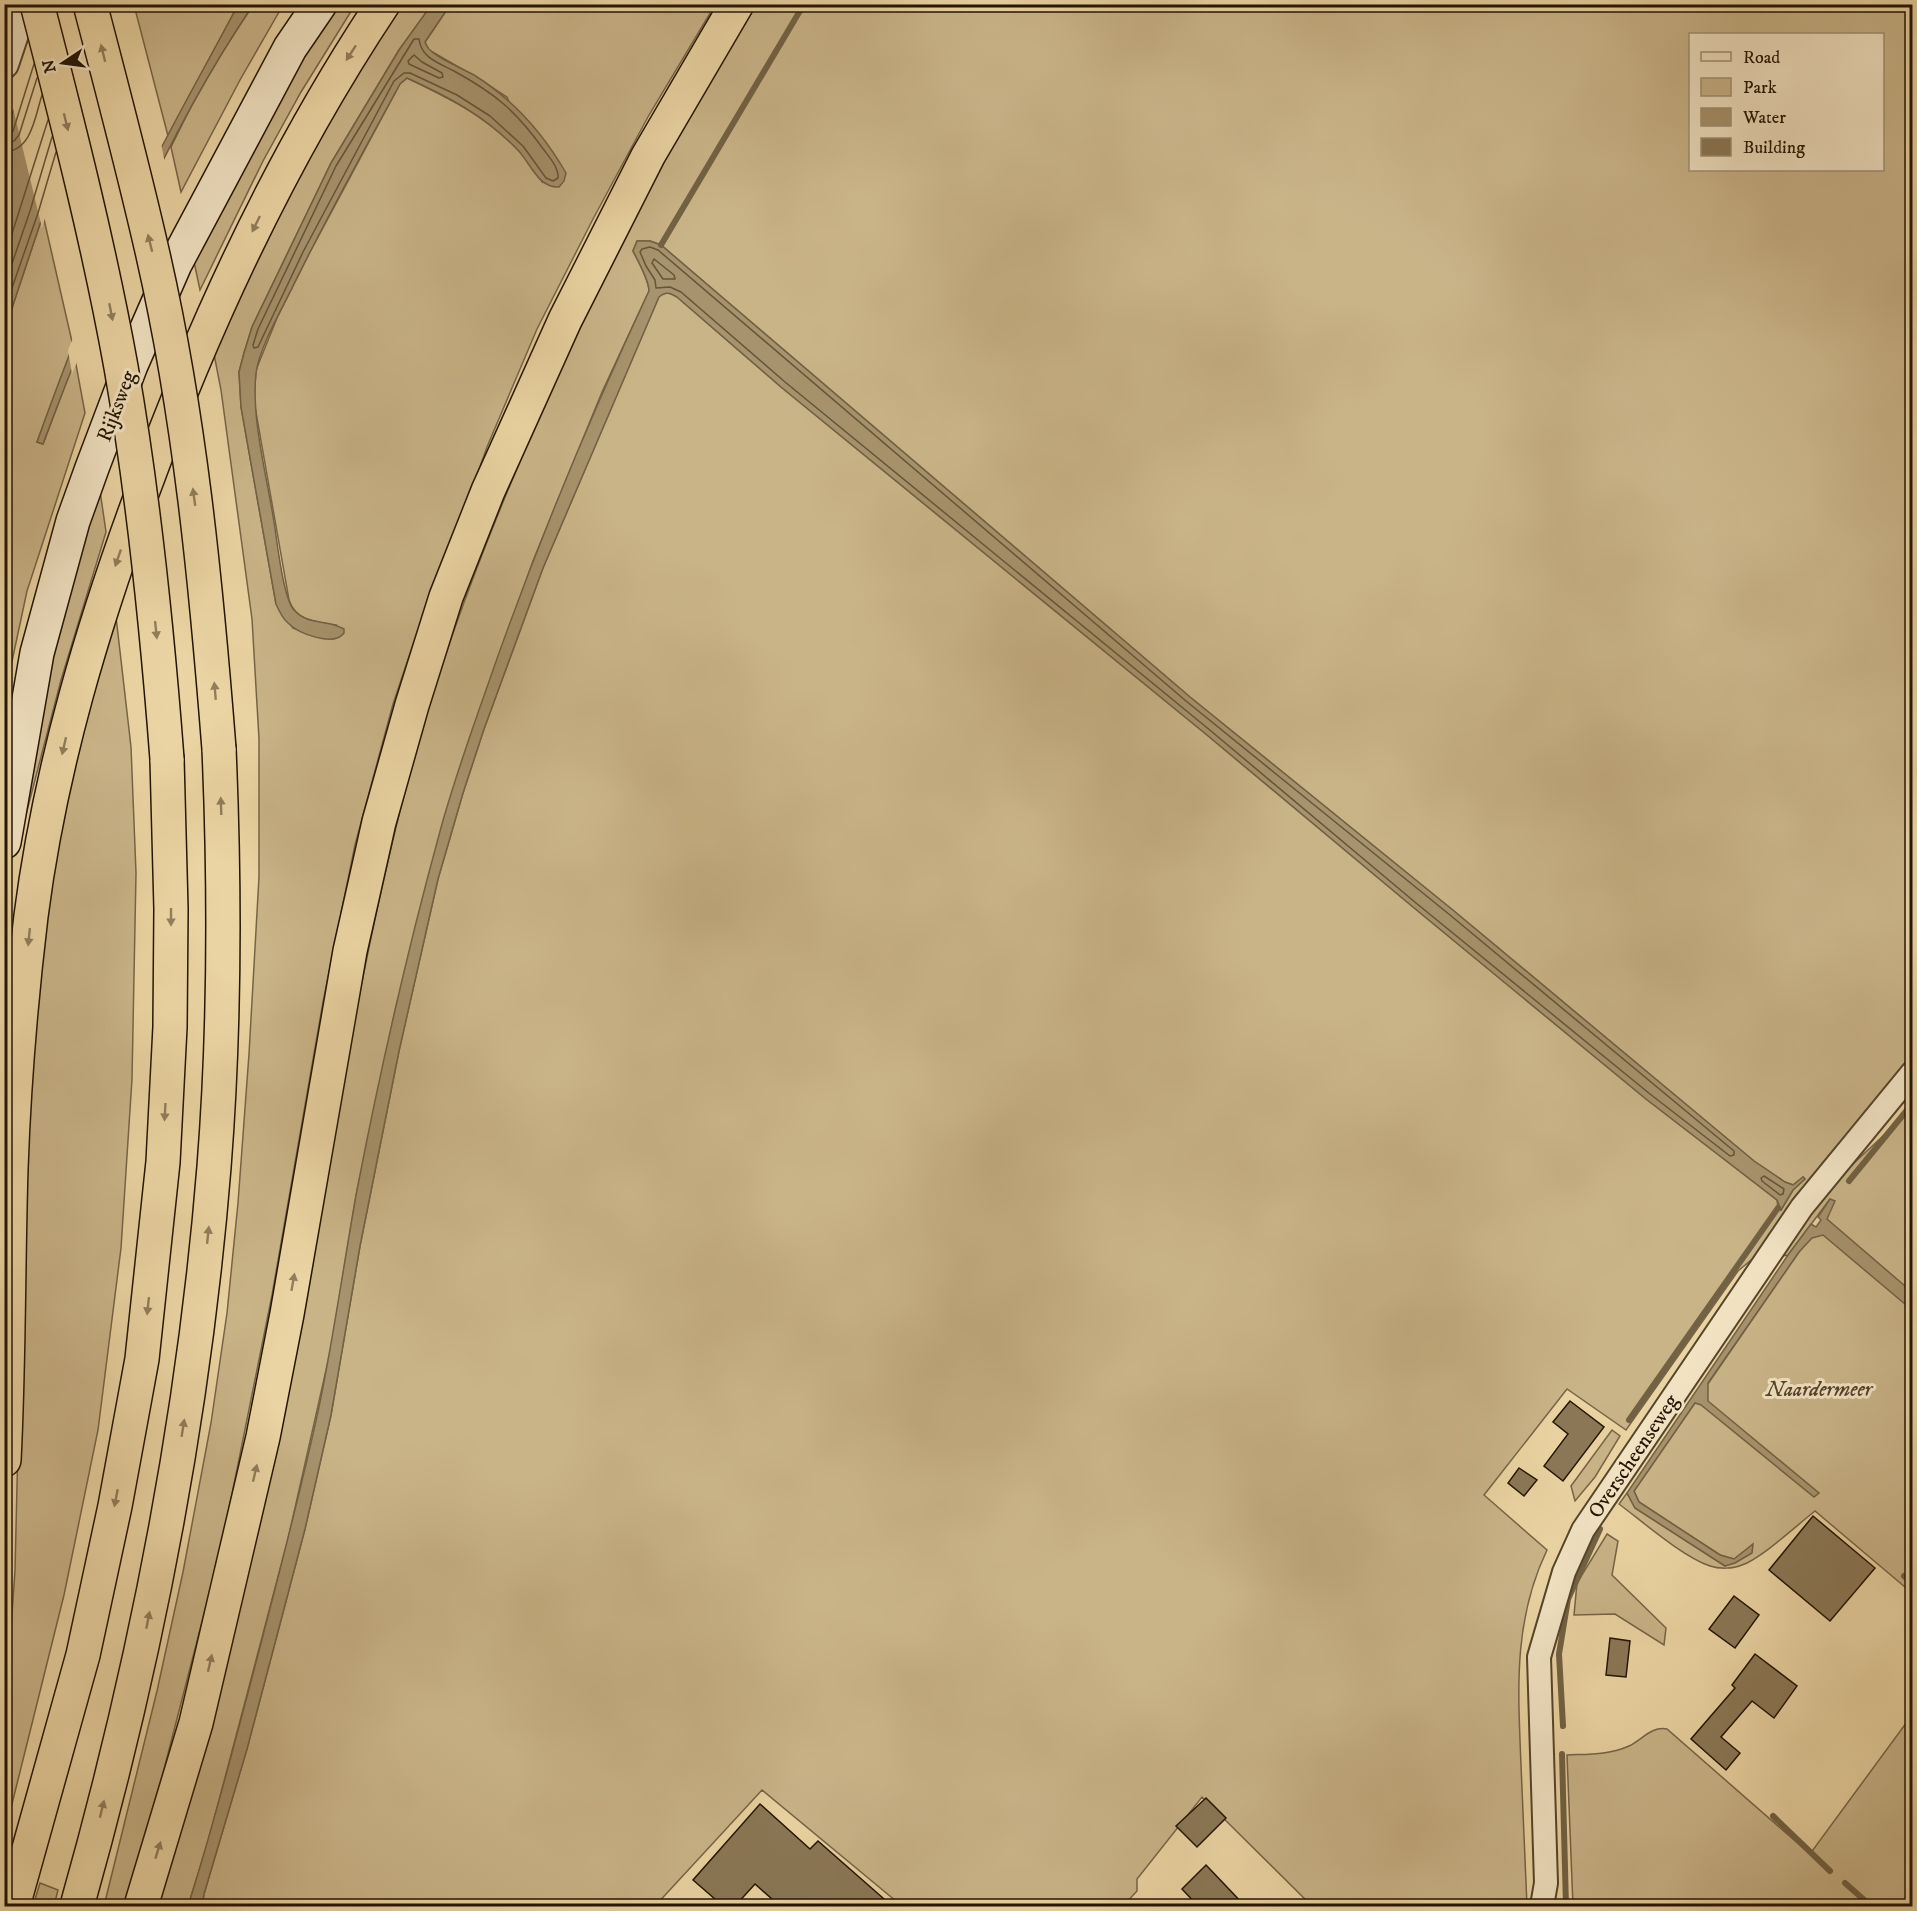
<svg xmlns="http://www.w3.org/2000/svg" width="1917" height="1911" viewBox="0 0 1917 1911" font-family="'IM FELL DW Pica',serif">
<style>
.green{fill:#c9b488;stroke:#766446;stroke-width:1.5;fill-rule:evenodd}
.water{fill:#a7936d;stroke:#726143;stroke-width:1.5}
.pier{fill:#ebd4a3}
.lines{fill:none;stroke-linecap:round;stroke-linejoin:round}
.shore{stroke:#655438;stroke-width:1.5}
.stream{stroke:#726143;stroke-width:6}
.building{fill:#8b7856;stroke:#231503;stroke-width:1.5}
.minor-casing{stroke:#55452b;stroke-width:26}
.tertiary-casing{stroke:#55452b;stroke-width:32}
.secondary-casing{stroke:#231503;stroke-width:36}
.motorway-casing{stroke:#231503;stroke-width:36}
.minor{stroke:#f2e3c3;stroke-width:22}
.tertiary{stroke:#f2e3c3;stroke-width:28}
.secondary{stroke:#f2e3c3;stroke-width:33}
.motorway{stroke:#ebd4a3;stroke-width:33}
.motorway-bridge-casing{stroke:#231503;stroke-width:36;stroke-linecap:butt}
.motorway-bridge{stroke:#ebd4a3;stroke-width:33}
.oneway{fill:#917e5b}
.labels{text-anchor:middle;stroke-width:6;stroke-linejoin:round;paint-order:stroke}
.street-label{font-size:21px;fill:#231503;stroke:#f2e3c3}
.park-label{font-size:21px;font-style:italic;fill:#55452b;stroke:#f2e3c3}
</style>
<rect width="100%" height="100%" fill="#ebd4a3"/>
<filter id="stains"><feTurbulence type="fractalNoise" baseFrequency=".00333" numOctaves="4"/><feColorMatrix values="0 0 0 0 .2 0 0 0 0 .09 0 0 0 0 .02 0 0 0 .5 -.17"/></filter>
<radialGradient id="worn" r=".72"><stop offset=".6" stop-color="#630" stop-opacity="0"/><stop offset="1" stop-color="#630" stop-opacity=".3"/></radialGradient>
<g class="green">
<path d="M134 5H238L168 136Z"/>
<path d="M253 5H283L240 80 181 192 171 147 204 80Z"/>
<path d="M331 5H355L301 92 263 161 200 290 193 257Z"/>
<path d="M398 5H432L399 50 331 163 252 327 244 353 239 372 241 407 276 604 293 628 321 638 336 625C316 622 296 621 289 600L254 401 256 370 277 318 309 254 400 84 407 78C448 98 485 115 517 149 527 159 534 172 543 183L507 97 474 76 429 50 425 42 450 5H715L649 115 593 219 537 329 487 447 446 562 424 612 393 704 355 845 323 1002 272 1295 222 1544 163 1773 124 1906H104L157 1691 183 1572 211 1423 227 1313 238 1203 249 1054 259 877V739L252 619 221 390 213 349 319 133Z"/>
<path d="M756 5H1912V1054L1762 1251 1738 1271 1626 1430 1567 1389 1484 1495 1547 1550C1513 1621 1518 1689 1521 1765 1523 1812 1525 1859 1527 1906H1312L1202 1797 1137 1879V1891L1123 1906H902L762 1790 655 1906H202L204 1894 247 1749 305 1529 331 1415 360 1246 399 1051 438 879 463 793 484 729 543 568 659 296C666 291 670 293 677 297L781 387 1207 735 1413 907 1646 1099 1777 1200 1778 1208 1781 1210 1793 1190 1805 1179 1803 1177 1793 1185 1785 1182 1754 1161 1454 911 1190 697 661 245 650 241H637L633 251C638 261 649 280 649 291L602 392 533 561 468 743 396 1006 356 1196 331 1348 288 1539 208 1842 188 1906H156C204 1745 249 1584 282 1418 326 1194 356 967 417 746 449 633 493 522 540 415 603 273 673 135 756 5ZM1690 34H1882V170H1690Z"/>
<path d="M43 215 73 346 37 442 43 444 75 359 85 413 27 591 5 694V329Z"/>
<path d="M99 484 106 532 61 680 22 830 47 675Z"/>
<path d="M115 608 131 747 136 873 132 1079 121 1248 98 1430 64 1595 5 1832 4 1728 15 1571 26 1105 47 909 73 766Z"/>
<path d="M1912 1109V1593L1815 1511C1797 1525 1762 1558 1742 1565 1733 1569 1719 1569 1710 1566 1683 1557 1643 1522 1619 1504L1627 1493 1635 1508 1725 1566 1734 1559 1720 1555 1639 1502 1634 1491 1799 1252 1826 1219 1830 1199 1788 1255 1777 1257 1838 1178Z"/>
<path d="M1612 1430 1620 1436 1595 1477 1575 1501 1571 1486Z"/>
<path d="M1607 1534 1618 1541 1612 1575 1666 1628 1664 1645 1615 1614 1574 1615 1577 1583Z"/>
<path d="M1912 1715V1906H1573L1567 1755C1588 1754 1609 1755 1629 1746 1642 1740 1651 1726 1667 1729L1810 1854Z"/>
<path d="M40 1883 58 1890 54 1906H33Z"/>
</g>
<g class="water">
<path d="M432 4 450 5 425 42C427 55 462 68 474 75 514 100 543 133 566 173L564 181 559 187C537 188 530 161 516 148 483 115 449 97 407 78L400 84C363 152 325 220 291 290 280 312 259 349 256 373 251 418 267 477 274 522 277 540 283 598 294 610 308 626 328 619 344 629V633C334 647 299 634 288 623 282 618 279 611 276 604L241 407 239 372 244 353 252 327 331 163 399 50Z"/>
<path d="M238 5H253C162 140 100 292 43 444L37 442C65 364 95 285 130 210 163 140 202 73 238 5Z"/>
<path d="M16 102 43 215 5 329V137Z"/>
<path d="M637 241H650L661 245 1190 697 1454 911 1754 1161 1785 1182 1793 1185 1803 1177 1805 1179 1793 1190 1781 1210 1777 1200 1646 1099 1413 907 1207 735 781 387 677 297C670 293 666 291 659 297L543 568 484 729 463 793 438 879 399 1051 360 1246 331 1415 305 1529 247 1749 204 1894 202 1906H188C213 1828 233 1749 254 1670 277 1582 300 1495 319 1407 334 1335 344 1262 357 1190 380 1071 407 952 439 835 452 786 469 738 486 690 533 554 588 421 649 291 649 280 638 261 633 251Z"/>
<path d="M1830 1199 1835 1201 1827 1219 1912 1292V1310L1823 1235 1812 1238 1799 1252 1708 1383V1401L1819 1493 1814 1497 1701 1405 1695 1403 1634 1491 1639 1502 1720 1555 1734 1559 1753 1544 1752 1553 1735 1563 1725 1566 1635 1508 1627 1493 1788 1255 1811 1224 1816 1227 1821 1220 1818 1217Z"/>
</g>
<g class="pier">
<path d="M42 4H109L42 228 12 104Z"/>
<path d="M161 143 165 164 135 224 72 374 68 350 127 210Z"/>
</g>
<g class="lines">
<g class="shore">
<path d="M414 39H419C421 58 439 63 454 71 496 94 516 111 544 150 550 158 559 168 558 178L553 181 546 178 523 146 490 116 457 95 410 73H404L394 81 303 252 258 347 254 348 253 345 258 329 336 166Z"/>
<path d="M414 55 422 62 442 73 443 77 439 78 409 64 408 61Z"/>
<path d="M4 135 10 134 13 131 34 64"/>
<path d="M4 143 14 141 19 135 37 78"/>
<path d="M4 152C32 151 35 116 42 95"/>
<path d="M650 247 658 250 1186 701 1450 915 1734 1151V1155L1730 1156 1650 1094 1416 903 1211 731 785 382 681 292 670 287 656 288 655 280 646 266 640 252 642 249Z"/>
<path d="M4 259 48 120"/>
<path d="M654 259 674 275 675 279H663L652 263Z"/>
<path d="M4 287 30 211 52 137"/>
<path d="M4 311 38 213 56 152"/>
<path d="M1764 1176 1784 1189 1783 1194 1780 1195 1762 1181 1761 1178Z"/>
</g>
<g class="stream">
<path d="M661 245 804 4"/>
<path d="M1849 1181 1912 1104"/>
<path d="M1629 1420 1778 1208"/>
<path d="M1904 1576 1912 1583"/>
<path d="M1563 1726 1559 1654 1568 1599 1600 1529"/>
<path d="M1562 1754 1566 1906"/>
<path d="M1773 1816 1830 1871"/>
<path d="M1845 1883 1871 1906"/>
</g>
</g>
<g class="building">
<path d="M1570 1401 1604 1427 1563 1481 1544 1466 1568 1434 1553 1422Z"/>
<path d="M1519 1468 1537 1480 1524 1496 1508 1483Z"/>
<path d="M1813 1516 1875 1568 1830 1621 1769 1570Z"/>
<path d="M1734 1596 1759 1615 1735 1648 1709 1629Z"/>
<path d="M1610 1638 1630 1641 1626 1677 1606 1675Z"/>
<path d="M1755 1654 1797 1686 1774 1718 1752 1701 1721 1737 1740 1753 1726 1770 1691 1739 1735 1688 1732 1685Z"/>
<path d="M1206 1798 1226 1818 1197 1847 1176 1826Z"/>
<path d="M760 1804 810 1849 818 1841 892 1906H780L755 1884 735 1906H723L693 1880Z"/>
<path d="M1206 1865 1245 1906H1198L1182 1889Z"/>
</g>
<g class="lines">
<defs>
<path id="minor" d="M1542 1906 1546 1883 1539 1657 1564 1572 1583 1530 1802 1207 1912 1073"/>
<path id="tertiary" d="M4 64 24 4"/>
<path id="secondary" d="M4 842 37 653 73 521 92 468 131 365 175 264 290 48 320 4"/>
<g id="motorway">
<path d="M4 1460C9 1363 8 1266 11 1168 14 1084 21 999 31 916 50 768 93 624 145 485 207 317 283 154 383 4"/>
<path d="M13 1906 83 1655 115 1506 142 1359 163 1162 170 1027 171 909 167 759"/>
<path d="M77 1906C145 1665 194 1417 214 1167 225 1028 225 888 219 749"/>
<path d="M141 1906 196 1723 263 1437 287 1314 350 951 379 822 412 705 446 597 488 491 565 320 648 156 737 4"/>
</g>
</defs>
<use href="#minor" class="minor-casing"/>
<use href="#tertiary" class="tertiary-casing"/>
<use href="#secondary" class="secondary-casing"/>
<use href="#motorway" class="motorway-casing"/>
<use href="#minor" class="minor"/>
<use href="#tertiary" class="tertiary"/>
<use href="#secondary" class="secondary"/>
<use href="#motorway" class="motorway"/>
<defs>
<g id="motorway-bridge">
<path d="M37 4C68 124 99 245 121 367 144 497 157 628 167 759"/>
<path d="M90 4C112 88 134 171 153 255 190 417 206 583 219 749"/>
</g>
</defs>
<use href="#motorway-bridge" class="motorway-bridge-casing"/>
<use href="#motorway-bridge" class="motorway-bridge"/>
</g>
<defs><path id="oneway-solid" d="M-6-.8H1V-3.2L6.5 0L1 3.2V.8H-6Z" transform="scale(1.5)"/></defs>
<g class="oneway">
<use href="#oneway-solid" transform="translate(103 53) rotate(-104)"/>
<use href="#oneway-solid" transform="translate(351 53) rotate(123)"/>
<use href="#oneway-solid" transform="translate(66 122) rotate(76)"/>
<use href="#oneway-solid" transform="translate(256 224) rotate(116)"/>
<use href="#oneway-solid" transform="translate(150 243) rotate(-104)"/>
<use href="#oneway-solid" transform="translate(111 312) rotate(79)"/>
<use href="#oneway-solid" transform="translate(194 497) rotate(-98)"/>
<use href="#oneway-solid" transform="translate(118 558) rotate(109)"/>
<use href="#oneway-solid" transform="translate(156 630) rotate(84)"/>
<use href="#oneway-solid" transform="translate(215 691) rotate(-95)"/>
<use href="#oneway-solid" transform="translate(64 746) rotate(103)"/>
<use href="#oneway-solid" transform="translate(221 806) rotate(-92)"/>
<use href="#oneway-solid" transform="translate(171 917) rotate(90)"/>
<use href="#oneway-solid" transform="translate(29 937) rotate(96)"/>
<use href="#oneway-solid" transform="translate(165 1112) rotate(93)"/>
<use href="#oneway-solid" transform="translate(208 1235) rotate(-84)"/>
<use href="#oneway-solid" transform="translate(293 1282) rotate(-80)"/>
<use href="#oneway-solid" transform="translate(148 1306) rotate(96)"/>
<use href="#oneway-solid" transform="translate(183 1428) rotate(-81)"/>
<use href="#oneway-solid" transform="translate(255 1473) rotate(-77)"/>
<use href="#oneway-solid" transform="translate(116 1498) rotate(101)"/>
<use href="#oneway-solid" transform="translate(148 1620) rotate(-79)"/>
<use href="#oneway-solid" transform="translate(210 1663) rotate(-77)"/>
<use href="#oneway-solid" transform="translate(102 1809) rotate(-76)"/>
<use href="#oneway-solid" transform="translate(158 1850) rotate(-73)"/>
</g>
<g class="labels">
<g class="street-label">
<text transform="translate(116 406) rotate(-69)" y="7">Rijksweg</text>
<text transform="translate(1633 1456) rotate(-56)" y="7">Overscheenseweg</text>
</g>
<g class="park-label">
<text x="1819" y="1396">Naardermeer</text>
</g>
</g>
<rect width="1917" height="1911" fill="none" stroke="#ebd4a3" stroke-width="24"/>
<rect x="6" y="6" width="1905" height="1899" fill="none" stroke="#231503" stroke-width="3"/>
<rect x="12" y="12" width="1893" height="1887" fill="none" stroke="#231503" stroke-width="1.5"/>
<rect x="1689" y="33" width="195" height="138" fill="#f2e3c3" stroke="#9f9176" stroke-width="1.5"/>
<rect x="1701" y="52" width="30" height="9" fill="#f2e3c3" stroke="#9f9176" stroke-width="1.5"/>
<text x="1743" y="63" font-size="18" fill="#231503">Road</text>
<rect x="1701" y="78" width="30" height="18" fill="#c9b488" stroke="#9f9176" stroke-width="1.5"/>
<text x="1743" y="93" font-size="18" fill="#231503">Park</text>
<rect x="1701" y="108" width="30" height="18" fill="#a7936d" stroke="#9f9176" stroke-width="1.5"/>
<text x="1743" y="123" font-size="18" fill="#231503">Water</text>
<rect x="1701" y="138" width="30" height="18" fill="#8b7856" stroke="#9f9176" stroke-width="1.5"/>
<text x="1743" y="153" font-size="18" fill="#231503">Building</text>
<g transform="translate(63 63) rotate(257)" stroke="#f2e3c3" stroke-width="4.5" paint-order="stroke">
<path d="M0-4.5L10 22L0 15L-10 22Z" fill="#231503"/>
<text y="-9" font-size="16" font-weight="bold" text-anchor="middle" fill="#231503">N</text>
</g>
<rect width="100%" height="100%" filter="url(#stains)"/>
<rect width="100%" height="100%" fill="url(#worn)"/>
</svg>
